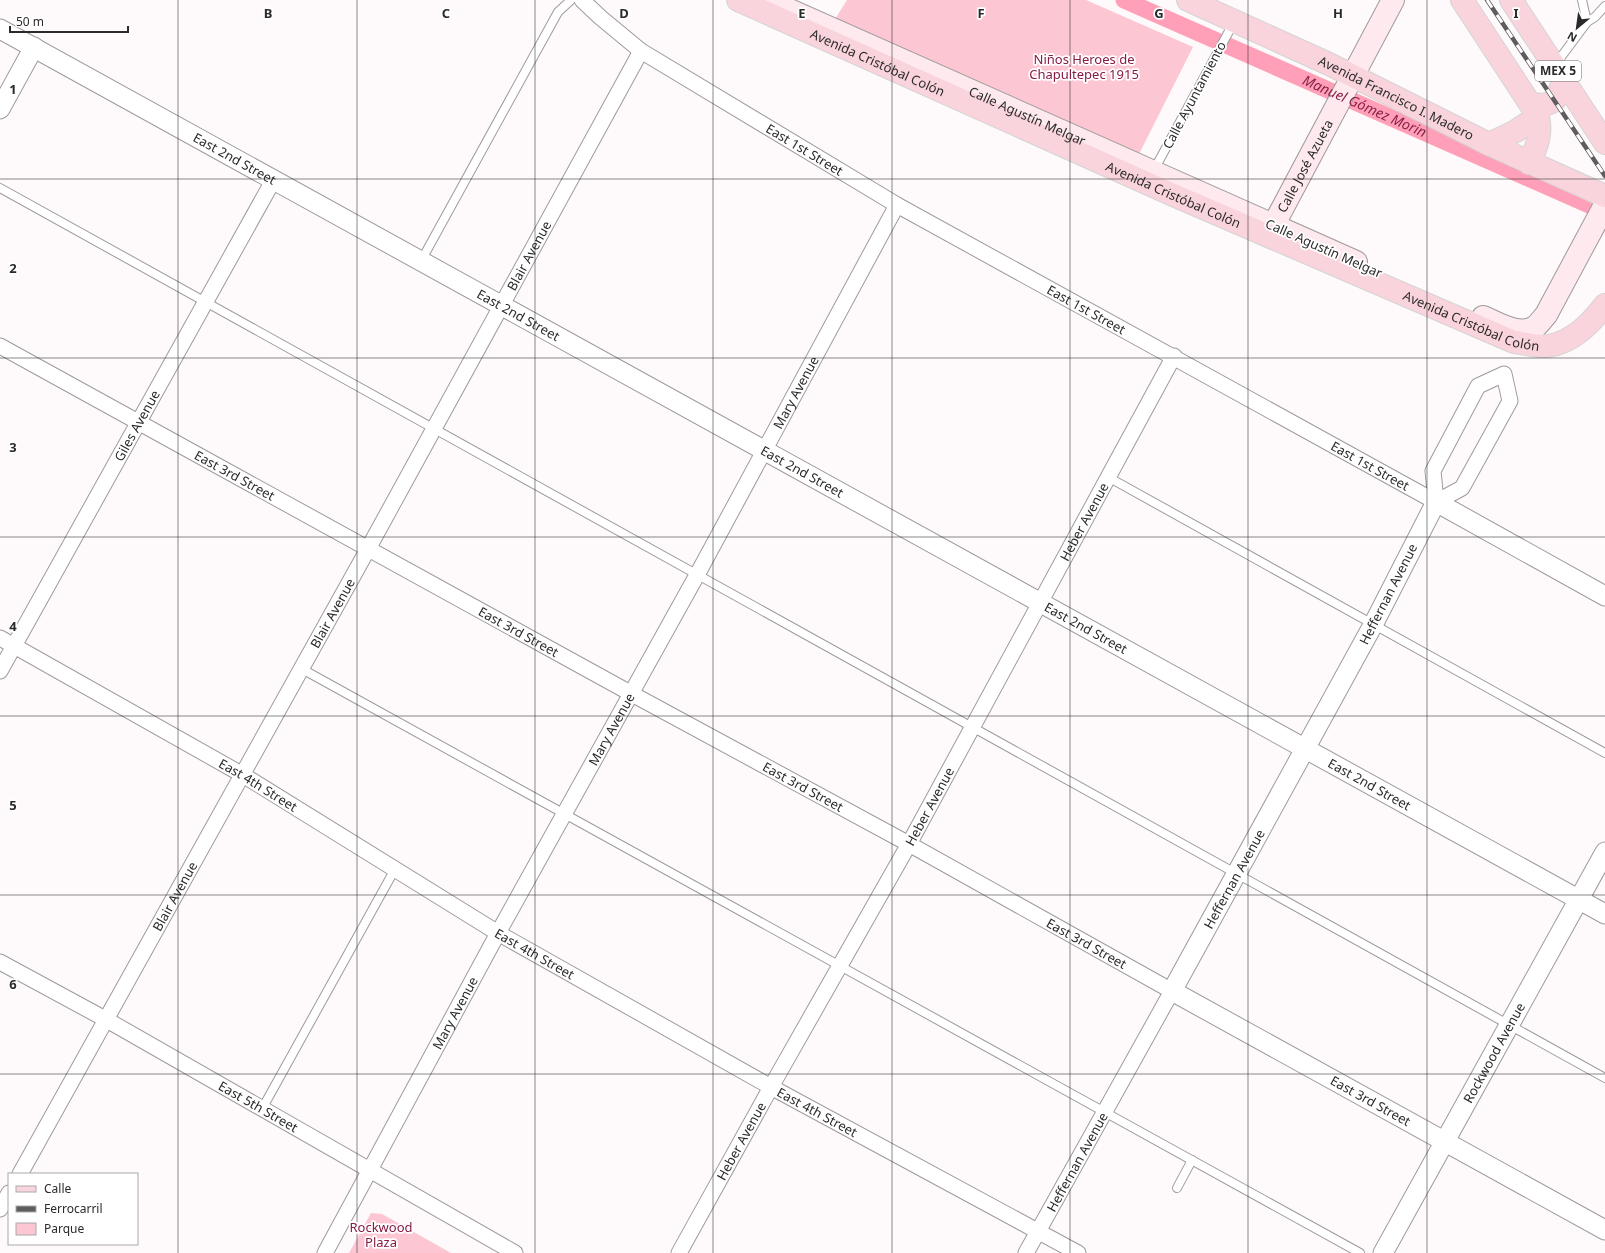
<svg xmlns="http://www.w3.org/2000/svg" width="1605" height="1253" viewBox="0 0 1605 1253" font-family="'Noto Sans',sans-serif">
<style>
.green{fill:#fcc7d3}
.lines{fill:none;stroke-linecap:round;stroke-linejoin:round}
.canal{stroke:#ffa0b8;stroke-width:17}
.service-casing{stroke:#9f9a9b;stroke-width:10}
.minor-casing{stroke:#9f9a9b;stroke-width:17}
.tertiary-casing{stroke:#9f9a9b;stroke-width:21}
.secondary-casing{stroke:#9f9a9b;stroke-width:24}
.primary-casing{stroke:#d5d4d4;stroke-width:24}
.service{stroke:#fff;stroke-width:8}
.minor{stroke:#fff;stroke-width:15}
.tertiary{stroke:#fff;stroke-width:19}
.secondary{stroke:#fde9ee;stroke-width:22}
.primary{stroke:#fad4dc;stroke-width:22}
.rail-casing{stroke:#5e5c5c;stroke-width:4.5}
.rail{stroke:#fff;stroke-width:3;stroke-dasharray:9;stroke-linecap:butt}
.grid{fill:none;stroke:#2b2a2a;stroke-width:1;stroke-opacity:0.55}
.labels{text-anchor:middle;stroke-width:3.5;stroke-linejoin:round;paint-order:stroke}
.shield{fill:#fff;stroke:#6b6a6a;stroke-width:1}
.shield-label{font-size:12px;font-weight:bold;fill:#2b2a2a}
.park-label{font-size:13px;fill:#871b44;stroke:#fff}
.street-label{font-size:13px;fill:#2b2a2a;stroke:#fff}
.water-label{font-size:14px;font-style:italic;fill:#8c2048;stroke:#fff}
.grid-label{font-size:13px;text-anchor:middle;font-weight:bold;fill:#2b2a2a;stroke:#fff;stroke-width:3.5;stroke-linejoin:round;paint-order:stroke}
</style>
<rect width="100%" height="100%" fill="#fef9fa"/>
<g class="green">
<path d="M847 0H1086L1193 47 1138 156 832 24Z"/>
<path d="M371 1213 382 1214 451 1253H349Z"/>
</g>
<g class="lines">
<path class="canal" id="s1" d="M1124 0 1605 212"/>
<defs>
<g id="service">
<path d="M1582 0 1587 22"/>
<path d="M1555 65 1587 22 1595 17 1605 6"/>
<path d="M1154 170 1234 22"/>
<path d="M0 188 1605 1078"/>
<path d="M421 261 558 12 571 0"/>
<path d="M1108 477 1605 753"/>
<path d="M302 669 1360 1253"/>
<path d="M262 1109 395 869"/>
<path d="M1177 1188 1192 1160"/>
</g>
<g id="minor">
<path id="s2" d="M582 0 600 17 641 51 897 205 1436 502"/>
<path id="s3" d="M0 346 632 694 909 844 1172 991 1026 1253"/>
<path d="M1504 374 1510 401 1462 488 1436 502 1433 471 1478 386Z"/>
<path id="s4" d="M0 638 243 775 498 933 771 1087 1078 1253"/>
<path id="s5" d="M0 671 274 179"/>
<path id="s6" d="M0 962 107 1020 515 1253"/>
<path id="s7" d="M20 1174 368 549 641 51"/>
<path d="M0 1209 9 1193"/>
<path id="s8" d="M325 1253 498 933 697 575 897 205"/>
<path id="s9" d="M679 1253 771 1087 909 844 1174 356"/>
</g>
<g id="tertiary">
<path id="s10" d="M0 29 1605 914"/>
<path d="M0 109 34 47"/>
<path id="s11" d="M1605 596 1436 502 1373 625 1172 991 1605 1230"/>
<path id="s12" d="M1383 1253 1605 852"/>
</g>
<g id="secondary">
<path id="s13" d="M767 0 1356 262"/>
<path id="s14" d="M1273 226 1393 0"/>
<path d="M1483 317C1498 323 1519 337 1535 327 1539 324 1543 318 1546 315L1605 205"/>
</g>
<g id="primary">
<path id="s15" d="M738 0 1171 194 1514 342C1524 343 1537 347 1548 346 1573 342 1590 324 1605 305"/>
<path id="s16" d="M1188 0 1329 64 1489 144 1605 196"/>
<path d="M1462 0 1538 116C1542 134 1537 147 1529 163"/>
<path d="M1511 0 1605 143"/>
<path d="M1531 104C1554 107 1558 100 1563 79"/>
<path d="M1489 144 1516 131 1538 116"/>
</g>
</defs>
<use href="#service" class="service-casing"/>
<use href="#minor" class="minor-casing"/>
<use href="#tertiary" class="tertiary-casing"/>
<use href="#secondary" class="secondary-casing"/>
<use href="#primary" class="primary-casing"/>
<use href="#service" class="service"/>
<use href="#minor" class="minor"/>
<use href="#tertiary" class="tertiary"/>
<use href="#secondary" class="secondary"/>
<use href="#primary" class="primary"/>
<defs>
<path id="rail" d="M1487 0 1605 176"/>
</defs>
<use href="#rail" class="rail-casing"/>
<use href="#rail" class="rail"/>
</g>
<path class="grid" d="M178 0V1253M357 0V1253M535 0V1253M713 0V1253M892 0V1253M1070 0V1253M1248 0V1253M1427 0V1253M0 179H1605M0 358H1605M0 537H1605M0 716H1605M0 895H1605M0 1074H1605"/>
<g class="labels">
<rect class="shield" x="1535" y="61" width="46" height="20" rx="3"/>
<g class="shield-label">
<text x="1558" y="75">MEX 5</text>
</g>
<g class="park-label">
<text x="1084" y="64">Niños Heroes de<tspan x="1084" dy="15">Chapultepec 1915</tspan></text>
<text x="381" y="1232">Rockwood<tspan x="381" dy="15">Plaza</tspan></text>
</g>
<g class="street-label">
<text dy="5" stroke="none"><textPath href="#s15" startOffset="153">Avenida Cristóbal Colón</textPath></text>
<text transform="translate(1194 95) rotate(-62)" y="5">Calle Ayuntamiento</text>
<text dy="5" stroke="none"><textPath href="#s16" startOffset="230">Avenida Francisco I. Madero</textPath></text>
<text dy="5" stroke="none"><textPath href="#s13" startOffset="285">Calle Agustín Melgar</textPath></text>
<text dy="5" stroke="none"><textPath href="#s2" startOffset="269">East 1st Street</textPath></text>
<text dy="5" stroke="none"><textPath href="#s10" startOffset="268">East 2nd Street</textPath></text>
<text dy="5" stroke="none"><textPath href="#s14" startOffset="68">Calle José Azueta</textPath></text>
<text dy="5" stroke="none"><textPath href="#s15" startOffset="477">Avenida Cristóbal Colón</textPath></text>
<text transform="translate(1324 248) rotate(24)" y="5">Calle Agustín Melgar</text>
<text dy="5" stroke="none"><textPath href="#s7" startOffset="1050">Blair Avenue</textPath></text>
<text dy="5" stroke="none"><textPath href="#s2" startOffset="593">East 1st Street</textPath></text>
<text dy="5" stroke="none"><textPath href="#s10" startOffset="592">East 2nd Street</textPath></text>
<text dy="5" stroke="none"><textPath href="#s15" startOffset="801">Avenida Cristóbal Colón</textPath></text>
<text dy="5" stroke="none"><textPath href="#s8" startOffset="981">Mary Avenue</textPath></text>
<text dy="5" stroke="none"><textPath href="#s5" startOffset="281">Giles Avenue</textPath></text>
<text dy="5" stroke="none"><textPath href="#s2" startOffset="917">East 1st Street</textPath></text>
<text dy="5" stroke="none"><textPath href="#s10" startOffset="916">East 2nd Street</textPath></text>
<text dy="5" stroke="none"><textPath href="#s3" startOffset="268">East 3rd Street</textPath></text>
<text dy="5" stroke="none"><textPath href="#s9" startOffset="836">Heber Avenue</textPath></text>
<text transform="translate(1388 594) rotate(-63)" y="5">Heffernan Avenue</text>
<text dy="5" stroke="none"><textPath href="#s7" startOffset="642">Blair Avenue</textPath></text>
<text dy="5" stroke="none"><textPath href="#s10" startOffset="1240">East 2nd Street</textPath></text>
<text dy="5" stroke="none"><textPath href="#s3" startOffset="592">East 3rd Street</textPath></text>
<text dy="5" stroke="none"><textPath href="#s8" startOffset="597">Mary Avenue</textPath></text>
<text dy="5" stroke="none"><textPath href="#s4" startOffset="297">East 4th Street</textPath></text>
<text dy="5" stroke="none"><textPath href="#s10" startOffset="1564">East 2nd Street</textPath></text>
<text dy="5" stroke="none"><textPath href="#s3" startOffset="916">East 3rd Street</textPath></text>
<text dy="5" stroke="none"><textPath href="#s9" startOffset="512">Heber Avenue</textPath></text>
<text transform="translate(1234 879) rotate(-61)" y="5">Heffernan Avenue</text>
<text dy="5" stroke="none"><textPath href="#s7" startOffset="318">Blair Avenue</textPath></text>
<text dy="5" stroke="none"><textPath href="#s3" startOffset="1240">East 3rd Street</textPath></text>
<text dy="5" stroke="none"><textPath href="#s4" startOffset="621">East 4th Street</textPath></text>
<text dy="5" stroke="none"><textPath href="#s8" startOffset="273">Mary Avenue</textPath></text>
<text dy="5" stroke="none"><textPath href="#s12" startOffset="229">Rockwood Avenue</textPath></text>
<text dy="5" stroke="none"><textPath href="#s11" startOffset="976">East 3rd Street</textPath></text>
<text dy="5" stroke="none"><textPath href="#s6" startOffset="296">East 5th Street</textPath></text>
<text dy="5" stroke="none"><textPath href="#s4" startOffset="945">East 4th Street</textPath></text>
<text dy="5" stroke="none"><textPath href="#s9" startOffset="128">Heber Avenue</textPath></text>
<text transform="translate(1077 1162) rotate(-61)" y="5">Heffernan Avenue</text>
</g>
<g class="water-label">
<text dy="5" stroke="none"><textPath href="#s1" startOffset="263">Manuel Gómez Morin</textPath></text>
</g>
</g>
<g class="grid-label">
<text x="268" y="18">B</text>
<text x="446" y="18">C</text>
<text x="624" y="18">D</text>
<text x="802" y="18">E</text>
<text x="981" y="18">F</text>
<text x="1159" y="18">G</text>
<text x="1338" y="18">H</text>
<text x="1516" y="18">I</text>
<text x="13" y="94">1</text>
<text x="13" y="273">2</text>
<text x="13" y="452">3</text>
<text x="13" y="631">4</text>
<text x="13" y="810">5</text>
<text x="13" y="989">6</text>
</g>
<rect x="8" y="1173" width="130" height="72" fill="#ffffff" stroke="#aaaaaa"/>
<rect x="16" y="1186" width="20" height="6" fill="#fad4dc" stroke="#aaaaaa"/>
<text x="44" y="1193" font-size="12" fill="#2b2a2a">Calle</text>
<rect x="16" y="1206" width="20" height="6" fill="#5e5c5c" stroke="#aaaaaa"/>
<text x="44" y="1213" font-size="12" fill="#2b2a2a">Ferrocarril</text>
<rect x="16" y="1223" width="20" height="12" fill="#fcc7d3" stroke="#aaaaaa"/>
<text x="44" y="1233" font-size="12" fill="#2b2a2a">Parque</text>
<g transform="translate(1577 28) rotate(209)" stroke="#ffffff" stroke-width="3" paint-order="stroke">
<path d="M0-3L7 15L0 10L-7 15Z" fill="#2b2a2a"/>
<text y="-6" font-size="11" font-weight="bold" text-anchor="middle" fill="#2b2a2a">N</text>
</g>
<path d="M10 26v6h118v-6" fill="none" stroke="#2b2a2a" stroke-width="2"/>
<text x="16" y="26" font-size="12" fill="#2b2a2a" stroke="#ffffff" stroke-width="3" paint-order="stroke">50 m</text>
</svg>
